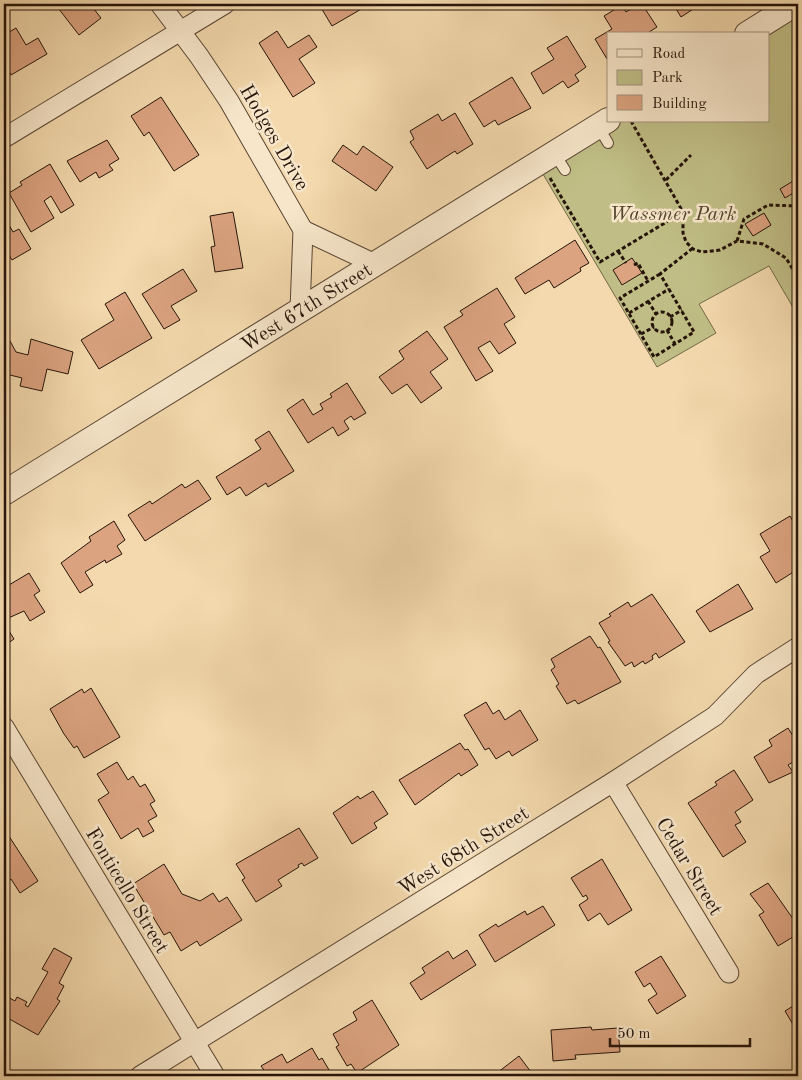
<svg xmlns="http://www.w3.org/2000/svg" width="802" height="1080" viewBox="0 0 802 1080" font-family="'Old Standard TT',serif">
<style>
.green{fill:#c0be86;stroke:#736948}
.building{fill:#dba380;stroke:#26140a}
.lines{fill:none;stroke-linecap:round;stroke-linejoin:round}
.service-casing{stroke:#594533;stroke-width:12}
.minor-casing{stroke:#594533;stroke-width:21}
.tertiary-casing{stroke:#594533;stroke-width:26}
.path{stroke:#26140a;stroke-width:3;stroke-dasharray:4 2.5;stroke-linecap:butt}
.service{stroke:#f7e6ca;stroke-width:10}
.minor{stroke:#f7e6ca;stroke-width:19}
.tertiary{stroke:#f7e6ca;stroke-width:24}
.labels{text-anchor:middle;stroke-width:5;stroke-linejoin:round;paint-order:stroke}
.street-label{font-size:20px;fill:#26140a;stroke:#f7e6ca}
.park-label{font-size:20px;font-style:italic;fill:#54472f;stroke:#f7e6ca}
</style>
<rect width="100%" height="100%" fill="#f3d9ad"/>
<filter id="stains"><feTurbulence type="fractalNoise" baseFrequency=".004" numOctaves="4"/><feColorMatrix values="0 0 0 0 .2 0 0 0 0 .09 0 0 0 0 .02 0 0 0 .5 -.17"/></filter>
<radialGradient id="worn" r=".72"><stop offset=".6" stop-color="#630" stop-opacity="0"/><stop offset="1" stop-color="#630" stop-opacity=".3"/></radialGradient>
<path class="green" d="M798 10V316L769 266 699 304 716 333 657 367 540 169 618 121H768V34Z"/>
<g class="building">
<path d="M55 4H90L101 18 79 35Z"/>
<path d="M323 4H370L332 26 320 6Z"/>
<path d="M639 4H642L657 27 646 34H608L607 59 595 39 612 29 604 16 622 5 626 12Z"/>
<path d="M673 4H701L681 17Z"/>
<path d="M16 28 26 45 38 38 47 54 11 75 4 62V54L7 52 4 46V35Z"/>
<path d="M277 31 288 48 309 35 317 47 299 59 315 83 293 97 259 43Z"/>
<path d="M567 36 586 67 575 75 579 81 568 88 563 81 543 94 531 73 554 59 547 48Z"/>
<path d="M512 77 531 108 498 125 495 120 484 127 469 103Z"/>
<path d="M161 97 199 155 174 171 149 132 144 136 131 116Z"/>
<path d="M455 113 473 144 457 154 455 151 427 169 410 142 414 139 410 131 438 114 442 121Z"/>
<path d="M107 140 119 159 109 165 113 170 99 178 96 172 80 182 67 161Z"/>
<path d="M343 145 357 155 363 146 393 167 376 191 332 161Z"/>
<path d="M50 164 74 205 61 213 51 196 44 201 54 218 31 232 9 193 22 185 20 182Z"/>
<path d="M798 178V190L785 198 780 189Z"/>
<path d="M233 212 243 268 215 272 211 247 215 246 210 216Z"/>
<path d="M764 213 771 225 753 236 745 224Z"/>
<path d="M4 216 13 232 19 229 31 249 12 260 4 247Z"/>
<path d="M575 240 589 263 580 268 581 271 554 288 549 280 525 294 515 278Z"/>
<path d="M632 258 642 273 622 285 613 270Z"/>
<path d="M183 269 197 291 171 306 180 320 164 329 142 294Z"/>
<path d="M497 288 515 317 504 324 516 343 499 354 490 341 478 348 493 371 476 381 444 327 463 315 460 311Z"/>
<path d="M125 292 152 338 99 369 81 340 114 320 105 304Z"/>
<path d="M4 330 16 352 28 355 31 339 73 352 68 374 47 369 42 391 20 386 22 378 6 374 4 370Z"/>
<path d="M427 331 448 359 430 372 442 388 421 403 407 384 392 394 379 377 404 359 399 351Z"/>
<path d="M347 383 366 413 354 420 351 416 344 421 349 429 338 436 333 427 308 443 287 410 303 399 313 415 323 409 320 404 332 397 330 394Z"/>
<path d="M269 431 294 471 268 487 266 483 246 496 240 487 227 495 216 477 261 449 255 440Z"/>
<path d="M198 480 211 499 145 541 128 515 150 501 152 504 182 484 185 488Z"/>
<path d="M790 516 795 525 798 523V573L795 571 776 583 760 557 770 551 760 534Z"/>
<path d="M114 521 125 540 117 546 122 554 106 563 105 560 85 572 93 585 80 593 61 563 91 541 89 537Z"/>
<path d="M29 573 40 591 34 595 45 612 30 621 24 611 4 620V588Z"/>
<path d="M738 584 753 609 710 632 696 611Z"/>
<path d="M652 594 685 642 659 658 656 653 652 656 653 659 645 664 643 661 634 667 632 662 625 666 608 642 610 641 599 623 611 616 609 614 628 602 631 607Z"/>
<path d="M4 623 14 639 4 646Z"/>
<path d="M590 636 598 648 600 647 621 682 578 704 575 700 567 704 556 686 559 684 551 670 555 667 551 659Z"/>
<path d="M91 688 120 737 84 758 77 746 74 748 64 734 50 709 82 689 84 693Z"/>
<path d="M486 702 493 714 499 710 505 720 520 710 538 740 512 756 509 751 496 759 489 748 485 750 464 715Z"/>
<path d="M788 728 798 744V759L788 765 793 772 769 783 754 757 772 746 769 740Z"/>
<path d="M460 743 465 750 468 749 478 765 461 776 459 773 415 805 399 780Z"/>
<path d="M117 762 128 780 133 776 140 787 145 784 155 801 150 804 157 816 148 821 154 831 143 837 138 828 121 839 98 800 109 793 97 774Z"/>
<path d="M734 770 753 800 735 812 741 822 735 825 746 842 723 857 688 803 717 785 715 782Z"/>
<path d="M373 791 388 814 374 823 377 828 352 844 333 813 358 796 360 799Z"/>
<path d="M299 828 318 858 304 866 302 863 298 865 299 867 278 880 282 886 256 902 242 880 245 878 236 864Z"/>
<path d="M5 830 38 881 20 893 11 879 8 881 4 875Z"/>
<path d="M602 859 632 910 608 925 600 913 588 921 579 905 588 899 586 895 583 897 571 878Z"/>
<path d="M164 864 182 894 200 901 213 893 219 902 227 897 242 920 200 946 197 941 181 951 170 932 164 935 133 884Z"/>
<path d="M768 883 798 926V934L778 946 759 915 764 912 750 894Z"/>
<path d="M543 906 555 925 495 962 479 935 496 924 498 927 525 911 527 915Z"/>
<path d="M54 948 72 958 59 983 64 986 57 999 60 1001 38 1035 4 1016V995L15 1001 17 997 27 1002 25 1005 28 1007 48 972 42 969Z"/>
<path d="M467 950 476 965 421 1000 410 983 425 973 422 968 448 951 453 959Z"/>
<path d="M661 956 686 996 657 1014 648 1000 657 994 650 983 644 987 635 972Z"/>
<path d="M372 1000 399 1045 357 1073 351 1064 347 1066 336 1047 339 1045 333 1034 357 1020 353 1012Z"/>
<path d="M798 1003V1033L785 1011Z"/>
<path d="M591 1027 592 1030 618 1028 620 1052 575 1055 576 1059 553 1061 551 1030Z"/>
<path d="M312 1048 319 1060 322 1058 332 1075 268 1076 261 1066 282 1054 287 1063Z"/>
<path d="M519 1056 534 1076H493Z"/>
</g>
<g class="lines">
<defs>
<g id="service">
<path d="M598 126 608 143"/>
<path d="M554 153 565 170"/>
</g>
<g id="minor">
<path d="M160 4 199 56 229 101 303 230 300 310"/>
<path d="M4 138 225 4"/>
<path d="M303 230 375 264"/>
<path d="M4 727 215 1076"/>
<path d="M613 782 729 973"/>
<path d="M140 1076 613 782 715 716 756 674 798 647"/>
</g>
<g id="tertiary">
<path d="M747 34 795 4"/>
<path id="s1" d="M4 493 608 120"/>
</g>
</defs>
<use href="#service" class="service-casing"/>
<use href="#minor" class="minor-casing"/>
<use href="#tertiary" class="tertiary-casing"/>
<g class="path">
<path d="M793 30 798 37"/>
<path d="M631 121 683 212V233L686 242 693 249 702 252 720 250 737 241 763 244 786 258 798 278"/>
<path d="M550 178 600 262 683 212"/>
<path d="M666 180 691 155"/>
<path d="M737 241 744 219 768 205 798 206"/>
<path d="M618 251 626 263"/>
<path d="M634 265 638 263 648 281"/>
<path d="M660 274 620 298 654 357 694 332 660 274 693 248"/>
<path d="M648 301 656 314"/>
<circle cx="662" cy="322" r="10"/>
<path d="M629 313 669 289"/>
<path d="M670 317 682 310"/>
<path d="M667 330 675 344"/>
<path d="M641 334 654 327"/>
</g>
<use href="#service" class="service"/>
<use href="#minor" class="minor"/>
<use href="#tertiary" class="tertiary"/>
</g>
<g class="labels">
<g class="street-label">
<text transform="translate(275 137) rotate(60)" y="7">Hodges Drive</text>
<text dy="7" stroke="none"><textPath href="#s1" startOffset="355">West 67th Street</textPath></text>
<text transform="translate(463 850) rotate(-32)" y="7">West 68th Street</text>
<text transform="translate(690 866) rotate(59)" y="7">Cedar Street</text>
<text transform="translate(128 890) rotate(59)" y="7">Fonticello Street</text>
</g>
<g class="park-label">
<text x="673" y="220">Wassmer Park</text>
</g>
</g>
<rect width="802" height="1080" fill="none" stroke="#f3d9ad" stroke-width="20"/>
<rect x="5" y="5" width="792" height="1070" fill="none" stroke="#26140a" stroke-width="2.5"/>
<rect x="10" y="10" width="782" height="1060" fill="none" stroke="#26140a"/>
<rect x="607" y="32" width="162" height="90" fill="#f7e6ca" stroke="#a3927d"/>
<rect x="617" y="49" width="25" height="8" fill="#f7e6ca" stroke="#a3927d"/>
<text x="652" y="58" font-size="15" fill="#26140a">Road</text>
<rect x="617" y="70" width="25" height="15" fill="#c0be86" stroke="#a3927d"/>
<text x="652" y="82" font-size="15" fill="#26140a">Park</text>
<rect x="617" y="95" width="25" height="15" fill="#dba380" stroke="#a3927d"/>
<text x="652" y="108" font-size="15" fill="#26140a">Building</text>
<path d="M610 1038v8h140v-8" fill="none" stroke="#26140a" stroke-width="2.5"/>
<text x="617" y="1038" font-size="15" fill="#26140a" stroke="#f7e6ca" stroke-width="4" paint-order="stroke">50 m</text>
<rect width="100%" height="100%" filter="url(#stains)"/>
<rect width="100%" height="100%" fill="url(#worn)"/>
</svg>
